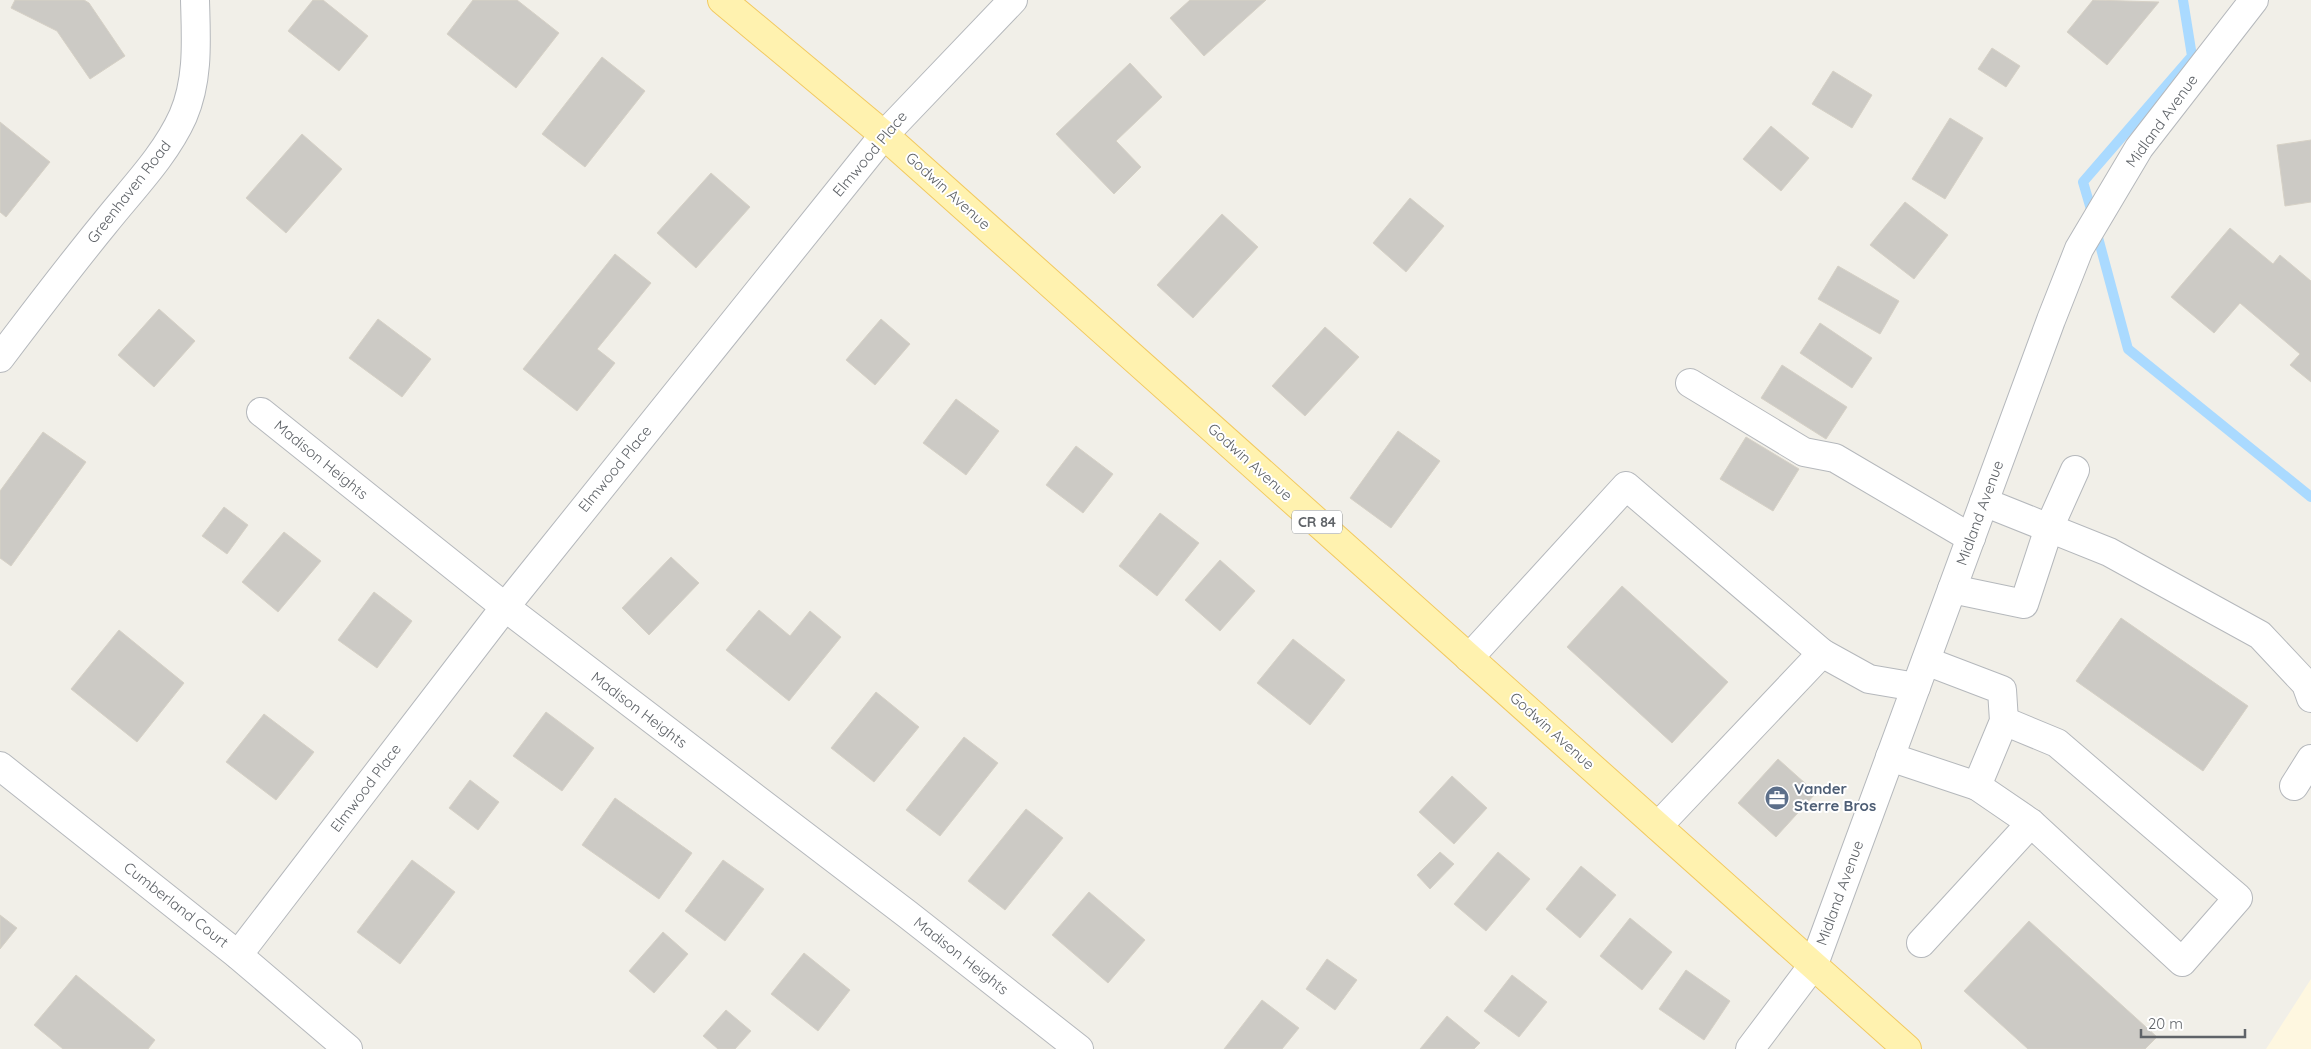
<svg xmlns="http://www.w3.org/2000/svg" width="2311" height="1049" viewBox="0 0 2311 1049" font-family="Quicksand,sans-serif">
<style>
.commercial{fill:#fef7e0}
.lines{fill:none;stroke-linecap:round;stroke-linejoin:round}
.stream{stroke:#aadaff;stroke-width:10}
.building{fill:#cccac5;stroke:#d6d1c6}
.minor-casing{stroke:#b5b8bc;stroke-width:30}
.major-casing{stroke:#f2c960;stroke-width:30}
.minor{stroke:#fff;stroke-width:28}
.major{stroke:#fff2af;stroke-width:28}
.labels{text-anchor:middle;stroke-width:4;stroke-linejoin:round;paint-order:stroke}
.shield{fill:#fff;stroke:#8f9295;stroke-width:1}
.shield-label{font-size:14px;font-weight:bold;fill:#5f6368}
.street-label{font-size:15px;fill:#5f6368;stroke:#fff}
.service-label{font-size:15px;font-weight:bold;fill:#4e5e75;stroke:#fff;text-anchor:start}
</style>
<rect width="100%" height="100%" fill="#f1efe8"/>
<path class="commercial" d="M2311 979V1049H2266Z"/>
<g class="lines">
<g class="stream">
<path d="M2093 216 2083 182 2192 56 2183 0"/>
<path d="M2096 230 2128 349 2311 497"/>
</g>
</g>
<g class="building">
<path d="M15 0H84L89 3 125 56 90 79 57 31 11 8Z"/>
<path d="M313 0H323L368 36 339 71 288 31Z"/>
<path d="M473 0H517L559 33 516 88 447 34Z"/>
<path d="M1190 0H1266L1204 56 1170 18Z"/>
<path d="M2093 0 2159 2 2107 65 2067 32Z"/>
<path d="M1992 48 2020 66 2006 87 1978 69Z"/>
<path d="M602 57 645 91 585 167 542 134Z"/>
<path d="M1130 63 1162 97 1116 141 1141 167 1114 194 1056 134Z"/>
<path d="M1833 71 1872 95 1852 128 1812 104Z"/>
<path d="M1950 118 1983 138 1945 199 1912 179Z"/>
<path d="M0 122 50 162 6 217 0 212Z"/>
<path d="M1771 126 1809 158 1781 191 1743 159Z"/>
<path d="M302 134 342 169 286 233 246 198Z"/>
<path d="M2311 140V202L2285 206 2277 145Z"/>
<path d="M711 173 750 207 696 268 657 233Z"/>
<path d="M1410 198 1444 226 1406 272 1373 243Z"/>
<path d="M1905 202 1948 235 1914 279 1870 245Z"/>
<path d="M1222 214 1258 247 1193 318 1157 285Z"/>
<path d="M2230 228 2273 264 2280 255 2311 281V382L2290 365 2300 354 2240 303 2214 333 2171 297Z"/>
<path d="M615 254 651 283 597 349 615 363 577 411 523 369Z"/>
<path d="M1838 266 1899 301 1880 334 1818 299Z"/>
<path d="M159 309 195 341 154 387 118 355Z"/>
<path d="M378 319 431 359 402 397 349 358Z"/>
<path d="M881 319 910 344 875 385 846 360Z"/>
<path d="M1820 323 1872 358 1852 388 1800 353Z"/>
<path d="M1325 327 1359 357 1305 416 1272 386Z"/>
<path d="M1782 365 1847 407 1826 439 1761 398Z"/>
<path d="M956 399 999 431 966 475 923 443Z"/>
<path d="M1398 431 1440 461 1391 528 1350 498Z"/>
<path d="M43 432 86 462 11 566 0 558V491Z"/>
<path d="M1746 437 1799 469 1773 511 1720 479Z"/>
<path d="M1076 446 1113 474 1083 513 1046 485Z"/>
<path d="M224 507 248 525 227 554 202 536Z"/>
<path d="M1160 513 1199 543 1157 596 1119 566Z"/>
<path d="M284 532 321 561 278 612 242 582Z"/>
<path d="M671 557 699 583 649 635 622 608Z"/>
<path d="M1220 560 1255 591 1220 631 1185 600Z"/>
<path d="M1622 586 1728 682 1672 743 1567 647Z"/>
<path d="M374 592 412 621 377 668 338 640Z"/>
<path d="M759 610 790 636 810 611 841 637 789 701 726 650Z"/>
<path d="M2121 618 2248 706 2203 771 2076 681Z"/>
<path d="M119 630 184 683 137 742 71 689Z"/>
<path d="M1293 639 1345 680 1310 725 1257 683Z"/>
<path d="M876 692 919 727 874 782 831 748Z"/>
<path d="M546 712 594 748 562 791 513 756Z"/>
<path d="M264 714 314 752 276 800 226 762Z"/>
<path d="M964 737 998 763 940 836 906 810Z"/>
<path d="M1778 759 1816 793 1776 837 1738 803Z"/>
<path d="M1452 776 1487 808 1454 844 1419 812Z"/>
<path d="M470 780 499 802 478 830 449 808Z"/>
<path d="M615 798 692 853 659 899 582 845Z"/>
<path d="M1026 809 1063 838 1005 910 968 881Z"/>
<path d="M1440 852 1454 864 1430 889 1417 875Z"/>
<path d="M1498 852 1530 879 1486 931 1454 904Z"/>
<path d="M412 860 455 892 400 964 357 932Z"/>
<path d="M723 860 764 889 725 941 685 911Z"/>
<path d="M1581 866 1616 895 1580 938 1546 909Z"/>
<path d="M1089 892 1145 940 1108 983 1052 935Z"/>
<path d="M0 915 17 928 0 949Z"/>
<path d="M1630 918 1672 952 1642 990 1600 956Z"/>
<path d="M2029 921 2157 1037 2145 1049H2028L1964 991Z"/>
<path d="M663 932 688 954 654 993 629 971Z"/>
<path d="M804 953 850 990 818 1031 771 994Z"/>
<path d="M1327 959 1357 980 1335 1010 1306 989Z"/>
<path d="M1686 970 1730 1001 1704 1040 1659 1009Z"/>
<path d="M76 975 155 1040 148 1049H63L34 1025Z"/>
<path d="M1512 975 1547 1002 1519 1037 1484 1011Z"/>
<path d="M1262 1000 1299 1028 1282 1049H1224Z"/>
<path d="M726 1010 751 1031 735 1049H718L703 1036Z"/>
<path d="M1447 1016 1480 1043 1474 1049H1420Z"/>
</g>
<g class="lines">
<defs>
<g id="minor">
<path d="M0 358C34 313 69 267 105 223 132 189 165 156 183 116 199 79 196 39 195 0"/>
<path d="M1690 383 1804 452 1835 458 1971 538"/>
<path d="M261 412 505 607 907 914 1079 1049"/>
<path d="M1984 502 2109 552 2260 635 2306 684 2311 698"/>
<path d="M1952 589 2024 604 2049 528 2075 470"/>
<path d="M1469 658 1626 486 1822 653"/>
<path d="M1890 757 1977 786 2004 721 2002 690 1926 661"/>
<path d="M0 766 238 955 348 1049"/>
<path d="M1977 786 2031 823 2182 962 2238 898 2057 743 2004 721"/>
<path d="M2294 786 2311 759"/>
<path d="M1658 826 1822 653 1869 679 1916 687"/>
<path d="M1921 943 2031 823"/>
<path d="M238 955 505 607 884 135 1013 0"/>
<path d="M1750 1049 1814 964 2051 320 2079 249 2139 148 2254 0"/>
</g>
<path id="major" d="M722 0 884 135 1907 1049"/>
</defs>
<use href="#minor" class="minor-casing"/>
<use href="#major" class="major-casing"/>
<use href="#minor" class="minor"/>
<use href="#major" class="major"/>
</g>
<defs>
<symbol id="office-disc" viewBox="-11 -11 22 22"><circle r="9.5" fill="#5c6f8a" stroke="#fff"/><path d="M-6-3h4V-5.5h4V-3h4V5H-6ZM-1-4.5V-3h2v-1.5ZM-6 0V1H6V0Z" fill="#fff"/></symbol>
</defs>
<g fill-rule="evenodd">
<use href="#office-disc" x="1763" y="784" width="28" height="28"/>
</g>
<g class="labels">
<rect class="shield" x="1292" y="510.5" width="50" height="23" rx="4"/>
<g class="shield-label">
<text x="1317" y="527">CR 84</text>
</g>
<g class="street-label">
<text transform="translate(2162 121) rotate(-54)" y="5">Midland Avenue</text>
<text transform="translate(870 154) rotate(-50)" y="5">Elmwood Place</text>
<text transform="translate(948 191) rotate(42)" y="5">Godwin Avenue</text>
<text transform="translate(129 192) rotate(-52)" y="5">Greenhaven Road</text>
<text transform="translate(321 460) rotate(39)" y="5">Madison Heights</text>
<text transform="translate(1250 462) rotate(42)" y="5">Godwin Avenue</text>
<text transform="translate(615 469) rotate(-51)" y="5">Elmwood Place</text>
<text transform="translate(1980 513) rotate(-70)" y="5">Midland Avenue</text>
<text transform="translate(639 710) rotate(37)" y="5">Madison Heights</text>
<text transform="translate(1552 731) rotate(42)" y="5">Godwin Avenue</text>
<text transform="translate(366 788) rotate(-53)" y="5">Elmwood Place</text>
<text transform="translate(1840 893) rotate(-70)" y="5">Midland Avenue</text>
<text transform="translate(176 905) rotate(38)" y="5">Cumberland Court</text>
<text transform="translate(961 956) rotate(38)" y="5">Madison Heights</text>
</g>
<g class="service-label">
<text x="1794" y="794">Vander<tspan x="1794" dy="17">Sterre Bros</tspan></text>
</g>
</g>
<path d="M2141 1029v8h104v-8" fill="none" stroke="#5f6368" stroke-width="2.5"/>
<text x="2148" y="1029" font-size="15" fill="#5f6368" stroke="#ffffff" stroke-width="4" paint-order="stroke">20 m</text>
</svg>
